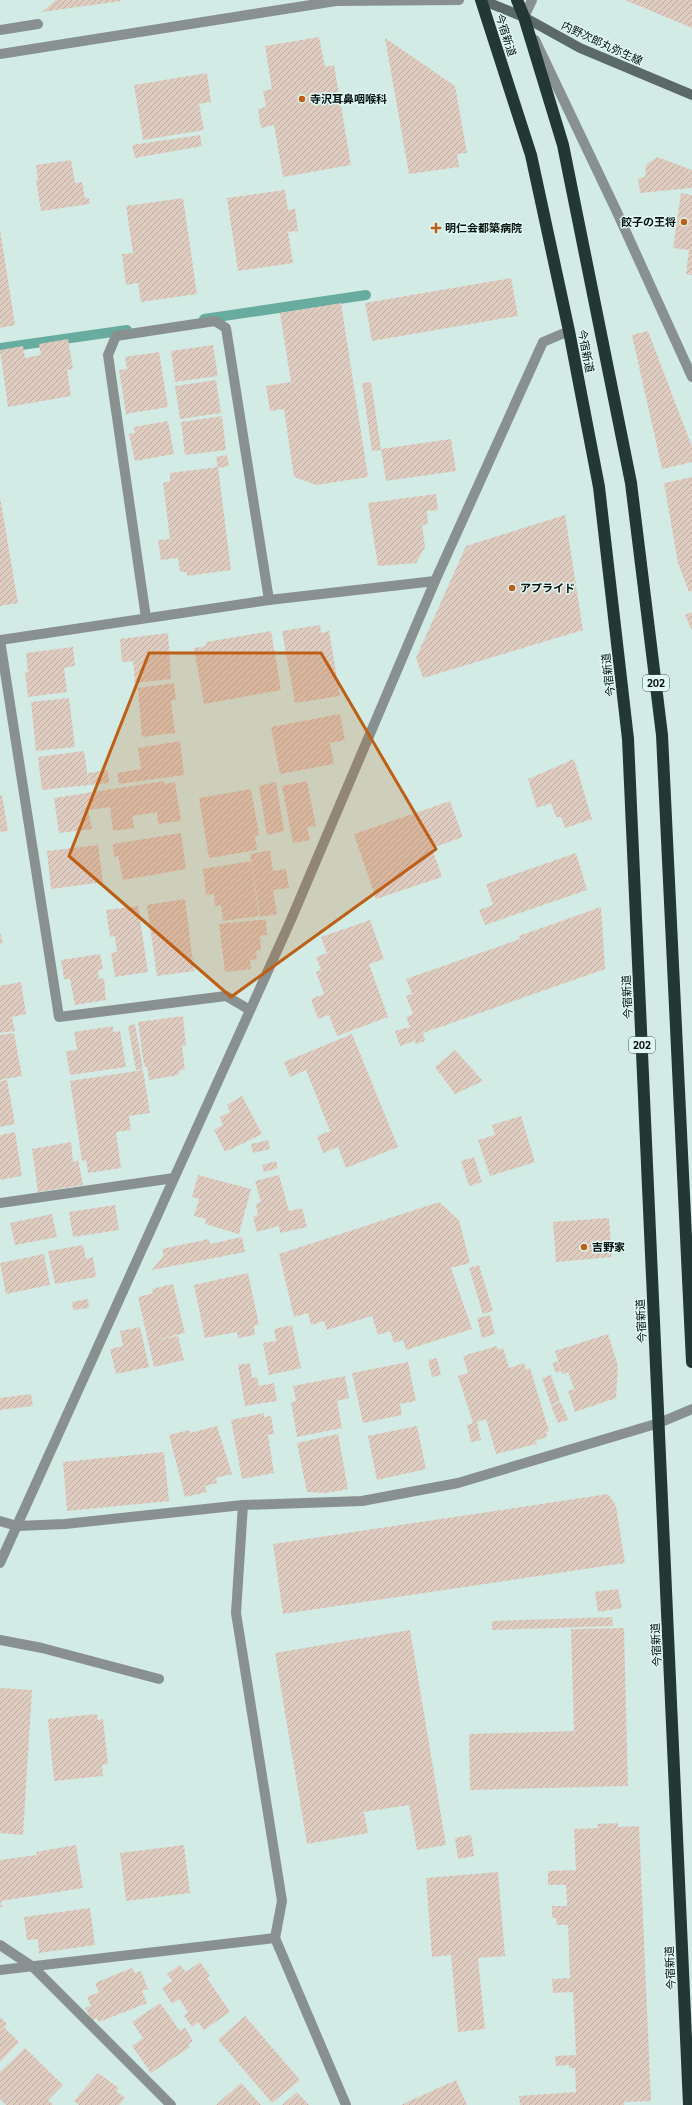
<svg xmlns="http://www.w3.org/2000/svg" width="692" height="2105" viewBox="0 0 692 2105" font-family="Bitter,'Noto Sans JP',serif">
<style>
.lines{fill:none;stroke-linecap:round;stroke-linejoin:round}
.stream{stroke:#68ac9f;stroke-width:10}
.building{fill:url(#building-hatch)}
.lane{stroke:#88918f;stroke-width:10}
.street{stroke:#88918f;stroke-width:10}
.secondary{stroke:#5c6a67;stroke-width:10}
.highway{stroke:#233733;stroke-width:12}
.marked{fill:#bd5f16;fill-opacity:0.2;stroke:#bd5f16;stroke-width:3;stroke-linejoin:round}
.poi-dot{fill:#bd5f16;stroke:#e0f8f3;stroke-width:1.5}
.labels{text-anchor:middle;stroke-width:3;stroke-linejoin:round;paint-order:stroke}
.shield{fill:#e0f8f3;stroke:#475451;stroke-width:1}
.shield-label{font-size:10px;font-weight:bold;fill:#060e0c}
.street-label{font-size:11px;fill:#060e0c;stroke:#e0f8f3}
.poi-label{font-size:11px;font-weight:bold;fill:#060e0c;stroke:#e0f8f3;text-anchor:start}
</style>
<defs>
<pattern id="building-hatch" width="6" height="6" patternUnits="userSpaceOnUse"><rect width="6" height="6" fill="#dfccc1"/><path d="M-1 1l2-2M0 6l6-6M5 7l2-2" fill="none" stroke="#beaea5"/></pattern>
</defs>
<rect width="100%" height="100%" fill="#d3ebe5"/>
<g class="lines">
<g class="stream">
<path d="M204 319 366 295"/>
<path d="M0 348 127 330"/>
</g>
</g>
<g class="building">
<path d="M56 0H121V1L42 12Z"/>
<path d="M625 0H692V28Z"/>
<path d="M319 37 325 67 334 65 351 165 283 177 274 125 261 128 258 109 266 107 263 91 272 89 265 46Z"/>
<path d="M385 38 455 86 467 153 457 154 459 167 409 174Z"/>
<path d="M207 73 211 102 199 104 204 130 143 140 134 85Z"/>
<path d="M200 135 202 146 135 158 132 145Z"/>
<path d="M657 157 692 170V188L640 193 638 178 645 177 646 165Z"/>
<path d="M71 160 75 183 82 182 85 198H89L90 204 41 211 36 180H38L36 165Z"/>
<path d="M285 190 288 210 295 209 298 231 288 232 293 263 238 271 227 198Z"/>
<path d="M681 193 692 195V275L686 274 689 250 673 248Z"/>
<path d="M183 198 197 294 141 302 138 283 126 285 122 254 133 253 126 206Z"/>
<path d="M0 229 15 325 0 328Z"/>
<path d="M511 278 518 316 372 341 365 303Z"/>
<path d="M341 303 368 477 316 485 294 477 284 409 270 411 266 386 291 382 280 313Z"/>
<path d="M648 331 692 447V462L662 469 632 335Z"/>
<path d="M68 339 73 369 67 370 71 396 8 407 0 350 23 346 25 358 41 355 39 344Z"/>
<path d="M213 345 218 376 175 382 171 351Z"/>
<path d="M159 352 168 407 126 414 119 370 127 369 125 357Z"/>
<path d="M216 380 221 413 180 419 175 386Z"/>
<path d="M371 382 381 450 372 451 362 383Z"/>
<path d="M222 416 226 450 185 455 181 422Z"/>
<path d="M168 421 174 454 135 461 129 434 135 433 134 427Z"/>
<path d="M451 439 456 471 386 481 381 449Z"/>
<path d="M227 455 229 466 218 468 216 457Z"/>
<path d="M218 467 231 570 187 576V572H180L178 558 161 560 158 540 170 539 163 483 170 481V473Z"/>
<path d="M692 477V591L689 592 678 563 664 483Z"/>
<path d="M436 494 438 510 427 511 428 524 422 525 425 547 416 563 378 566 368 503Z"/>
<path d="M0 497 18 603 0 606Z"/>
<path d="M565 515 583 630 423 678 416 658 466 546Z"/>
<path d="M692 612V631L685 615Z"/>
<path d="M320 625 321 633 329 631 340 696 295 703 282 631Z"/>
<path d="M271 631 281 690 204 704 194 648 206 646V642Z"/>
<path d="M168 633 171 679 135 683 133 661 122 662 120 639Z"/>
<path d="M73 647 75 666 64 668 67 692 28 697 25 672H28L26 653Z"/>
<path d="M174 683 176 700 171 701 175 733 142 737 138 688Z"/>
<path d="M69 698 75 747 36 751 31 702Z"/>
<path d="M340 714 345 740 330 743 334 764 280 774 271 727Z"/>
<path d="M180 741 184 775 119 784 117 773 141 769 138 748Z"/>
<path d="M84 751 89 785 42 790 38 757Z"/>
<path d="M574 759 592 819 565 828 561 817H556L551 803 537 808 528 779Z"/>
<path d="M108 770 109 783 89 785 88 773Z"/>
<path d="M164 781 165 784 175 782 181 821 158 824 157 812 132 816 134 828 113 831 110 807 88 810 92 829 59 833 54 798Z"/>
<path d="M307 781 316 826 307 827 310 840 293 843 282 786Z"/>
<path d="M276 782 284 831 267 835 259 786Z"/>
<path d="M251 789 259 835 255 836 257 850 209 858 199 798Z"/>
<path d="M0 795H2L8 831 0 832Z"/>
<path d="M450 801 463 837 432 848 442 877 376 899 354 834Z"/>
<path d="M181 833 186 869 123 880 118 856 114 857 113 844Z"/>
<path d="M98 845 103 882 51 889 47 851Z"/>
<path d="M270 850 273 871 286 869 289 888 273 890 277 914 260 917 250 854Z"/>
<path d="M576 853 587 890 485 925 479 910 493 905 486 884Z"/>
<path d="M251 861 259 916 223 921 221 905 215 906 214 894 206 895 203 869Z"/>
<path d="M185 899 194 971 157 976 147 905Z"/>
<path d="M138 906 148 972 115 977 111 953 117 952 115 936 110 937 106 910Z"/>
<path d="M601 907 605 969 423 1033 425 1041 416 1044 412 1034 414 1041 400 1046 395 1031 410 1027 406 1017 413 1014 406 996 412 994 406 979 520 939 519 936Z"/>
<path d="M259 920H266L267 935 260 936 261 950 256 951 257 959 250 960 251 969 225 972 219 924Z"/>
<path d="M370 920 384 959 369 964 388 1017 337 1036 329 1015 318 1019 311 999 324 994 316 972 321 970 316 957 327 953 321 937Z"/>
<path d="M0 933 3 943 0 944Z"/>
<path d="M100 954 103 969 98 970 99 979 104 978 106 1000 75 1005 70 979H64L61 960Z"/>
<path d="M21 982 26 1014 12 1017 15 1031 0 1033V986Z"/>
<path d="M183 1016 186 1045 182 1046 185 1069 179 1071V1075L149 1080 147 1067 144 1066 138 1022Z"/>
<path d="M135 1024 143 1069 136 1070 128 1026Z"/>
<path d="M113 1026V1032L120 1031 126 1067 70 1075 66 1051 77 1050 74 1032Z"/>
<path d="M14 1033 22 1076 0 1080V1035Z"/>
<path d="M352 1034 398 1147 346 1168 338 1147 323 1153 317 1136 330 1131 306 1070 290 1077 284 1062Z"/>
<path d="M455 1050 483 1081 455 1094 435 1067Z"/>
<path d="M143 1070 150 1113 129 1116 131 1130 116 1132 121 1168 88 1173 86 1160 82 1161 70 1081Z"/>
<path d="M7 1080 15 1124 0 1127V1081Z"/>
<path d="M242 1096 262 1134 225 1152 214 1130 223 1125 220 1117 230 1112 227 1105Z"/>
<path d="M521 1116 535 1162 490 1176 478 1140 495 1135 492 1125Z"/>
<path d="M15 1132 22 1176 0 1180V1135Z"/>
<path d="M268 1140 270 1149 253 1153 251 1144Z"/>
<path d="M71 1142 73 1162 78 1160 79 1164 83 1185 38 1192 32 1149Z"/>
<path d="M474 1157 482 1182 469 1186 461 1161Z"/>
<path d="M276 1161 278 1168 264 1172 262 1165Z"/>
<path d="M198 1175 251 1189 239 1234 205 1224 206 1219 194 1216 199 1199 192 1197Z"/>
<path d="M279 1175 289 1211 302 1208 307 1227 280 1233 279 1226 257 1232 253 1217 258 1215 256 1204 261 1202 255 1181Z"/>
<path d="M439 1202 459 1220 470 1263 451 1268 472 1329 406 1350 403 1340 394 1343 390 1331 378 1335 372 1316 327 1330 324 1321 311 1325 308 1313 294 1317 279 1254Z"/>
<path d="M115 1205 119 1230 73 1237 69 1212Z"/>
<path d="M52 1214 57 1237 15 1245 10 1223Z"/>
<path d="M609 1218 612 1257 556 1262 553 1222Z"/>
<path d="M242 1237 245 1252 152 1270 164 1255 162 1249 209 1239 210 1244Z"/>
<path d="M83 1245 86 1259 93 1257 96 1277 55 1284 48 1251Z"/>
<path d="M44 1254 50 1285 6 1294 0 1263Z"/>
<path d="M479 1265 493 1311 483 1314 469 1268Z"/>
<path d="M248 1273 259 1325 254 1326 255 1335 238 1338 237 1332 205 1338 194 1285Z"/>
<path d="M173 1284 185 1333 156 1340 178 1336 184 1360 154 1367 138 1297 153 1293 152 1289Z"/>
<path d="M88 1299 89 1308 73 1310 72 1302Z"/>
<path d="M490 1315 495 1334 482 1338 477 1318Z"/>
<path d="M292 1325 301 1368 269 1375 263 1343 276 1341 274 1329Z"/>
<path d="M140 1327 149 1367 116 1374 110 1349 123 1346 120 1331Z"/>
<path d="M608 1334 618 1366 616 1398 575 1412 568 1391 574 1389 568 1372 562 1374 555 1351Z"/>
<path d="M497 1346 498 1350 503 1348 509 1368 524 1363 526 1370 530 1368 549 1431 546 1432 547 1437 535 1441 537 1444 496 1454 486 1419 477 1422 481 1440 471 1442 467 1425 473 1423 458 1376 468 1373 463 1356Z"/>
<path d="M437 1358 441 1375 432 1377 428 1360Z"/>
<path d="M557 1361 561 1371 556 1373 552 1363Z"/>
<path d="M408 1362 416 1401 400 1404 402 1415 363 1423 352 1373Z"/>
<path d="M250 1363 252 1378 257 1377 259 1386 274 1383 277 1401 245 1406 238 1365Z"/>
<path d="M551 1375 560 1401 551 1405 542 1378Z"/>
<path d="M345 1376 349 1398 337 1401 342 1428 297 1437 291 1402 296 1401 293 1386Z"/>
<path d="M31 1394 33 1406 0 1410V1398Z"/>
<path d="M561 1402 568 1420 558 1423 551 1406Z"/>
<path d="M264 1413V1417L271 1416 274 1434 268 1435 274 1473 242 1479 231 1420Z"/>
<path d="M217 1426 232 1474 216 1478 217 1483 205 1486 207 1492 185 1497 169 1435 189 1430 190 1433Z"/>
<path d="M417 1426 426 1469 377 1480 368 1436Z"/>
<path d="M338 1434 348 1489 326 1493 307 1492 297 1443Z"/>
<path d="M164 1452 169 1501 67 1511 63 1462Z"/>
<path d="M608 1494 616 1506 625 1563 283 1614 273 1544Z"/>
<path d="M618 1589 622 1608 598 1612 595 1592Z"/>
<path d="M612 1617 613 1626 492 1630V1621Z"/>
<path d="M624 1628 628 1786 470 1790 469 1734 574 1731 571 1629Z"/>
<path d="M410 1630 446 1845 417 1850 409 1805 364 1812 368 1833 307 1844 275 1653Z"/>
<path d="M0 1688 32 1690 23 1835 0 1833Z"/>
<path d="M97 1714 98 1720 103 1719 108 1764 102 1765 103 1776 54 1781 48 1719Z"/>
<path d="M618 1823V1827L639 1826 651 2101 624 2102V2105H520L519 2096 576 2092 575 2068H569V2065L556 2066 555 2056 576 2055 573 1992 553 1993 552 1979 570 1978 568 1925H557L556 1918H552V1906H567L566 1885H548V1871L576 1870 574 1829 598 1828 597 1824Z"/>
<path d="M471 1835 474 1856 458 1859 455 1838Z"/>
<path d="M76 1845 83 1888 1 1901 2 1907H0V1860L37 1855 36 1852Z"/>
<path d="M184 1845 190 1893 126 1901 120 1853Z"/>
<path d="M498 1872 505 1956 478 1958 485 2029 458 2032 451 1955 432 1957 426 1878Z"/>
<path d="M90 1908 95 1945 39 1953 38 1939 27 1940 24 1917Z"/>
<path d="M200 1962 210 1976 207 1978 230 2012 204 2030 198 2022 192 2027 184 2016 188 2012 179 1999 172 2004 162 1988 172 1981 167 1974 180 1965 186 1972Z"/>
<path d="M132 1968 135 1973 141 1971 148 1989 142 1991 147 2003 99 2022 97 2018 92 2020 85 2008 91 2006 87 1997 99 1992 95 1983Z"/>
<path d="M160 2003 180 2031 185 2027 193 2041 188 2044 190 2047 151 2073 132 2046 143 2038 132 2022Z"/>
<path d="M245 2016 300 2080 272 2103 218 2040Z"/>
<path d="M0 2017 7 2024 4 2027 19 2042 0 2062Z"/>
<path d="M25 2048 63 2085 48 2100 53 2105H6L0 2099V2072Z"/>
<path d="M98 2073 119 2088 116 2091 125 2098 119 2105H79L74 2101Z"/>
<path d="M456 2080 467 2105H401Z"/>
<path d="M241 2083 261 2105H216Z"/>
<path d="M297 2092 309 2105H282Z"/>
</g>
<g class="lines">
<path class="lane" d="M0 1640 42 1648 159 1679"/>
<g class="street">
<path d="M527 22 524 17 532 0"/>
<path d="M0 30 38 24"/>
<path d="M535 40 616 210 692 377"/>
<path d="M0 54 336 1 459 0"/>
<path d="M146 618 108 355 116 336 215 321 226 328 269 600"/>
<path d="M0 640 59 1017 226 996 250 1010"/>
<path d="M0 640 269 600 435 581"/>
<path d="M0 1203 174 1178"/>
<path d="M243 1505 236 1613 282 1901 275 1938 346 2105"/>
<path d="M0 1521 17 1526 65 1524 243 1505 362 1501 458 1483 659 1423 692 1409"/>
<path d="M0 1563 290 922 435 581 543 342 569 331"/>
<path d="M0 1945 33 1967 171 2105"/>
<path d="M0 1970 275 1938"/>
</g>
<path class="secondary" d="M482 0 524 17 580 48 692 95"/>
<g class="highway">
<path d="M481 0 531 155 569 331 599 487 628 739 689 2105"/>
<path d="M517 0 524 17 563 145 631 483 662 735 692 1362"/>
</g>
</g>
<path class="marked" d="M149 653H321L436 849 231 997 69 856Z"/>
<g class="poi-dot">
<circle cx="302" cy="99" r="4"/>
<circle cx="684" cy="222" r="4"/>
<path d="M434 222h4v4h4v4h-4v4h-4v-4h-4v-4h4z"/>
<circle cx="512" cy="588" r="4"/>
<circle cx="584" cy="1247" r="4"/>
</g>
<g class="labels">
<g class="shield">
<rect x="643" y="675" width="26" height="16" rx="3"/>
<rect x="629" y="1037" width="26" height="16" rx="3"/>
</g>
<g class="shield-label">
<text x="656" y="687">202</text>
<text x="642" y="1049">202</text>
</g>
<g class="street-label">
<text transform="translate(506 35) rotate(72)" y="4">今宿新道</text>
<text transform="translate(602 43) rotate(25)" y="4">内野次郎丸弥生線</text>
<text transform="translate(586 351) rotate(79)" y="4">今宿新道</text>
<text transform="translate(608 675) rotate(-97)" y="4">今宿新道</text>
<text transform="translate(627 997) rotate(-93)" y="4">今宿新道</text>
<text transform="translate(641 1321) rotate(-93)" y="4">今宿新道</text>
<text transform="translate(656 1645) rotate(-93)" y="4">今宿新道</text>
<text transform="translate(670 1968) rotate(-93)" y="4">今宿新道</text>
</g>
<g class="poi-label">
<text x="310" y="103">寺沢耳鼻咽喉科</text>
<text x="676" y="226" text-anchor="end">餃子の王将</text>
<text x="445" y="232">明仁会都築病院</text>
<text x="520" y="592">アプライド</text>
<text x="592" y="1251">吉野家</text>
</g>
</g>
</svg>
